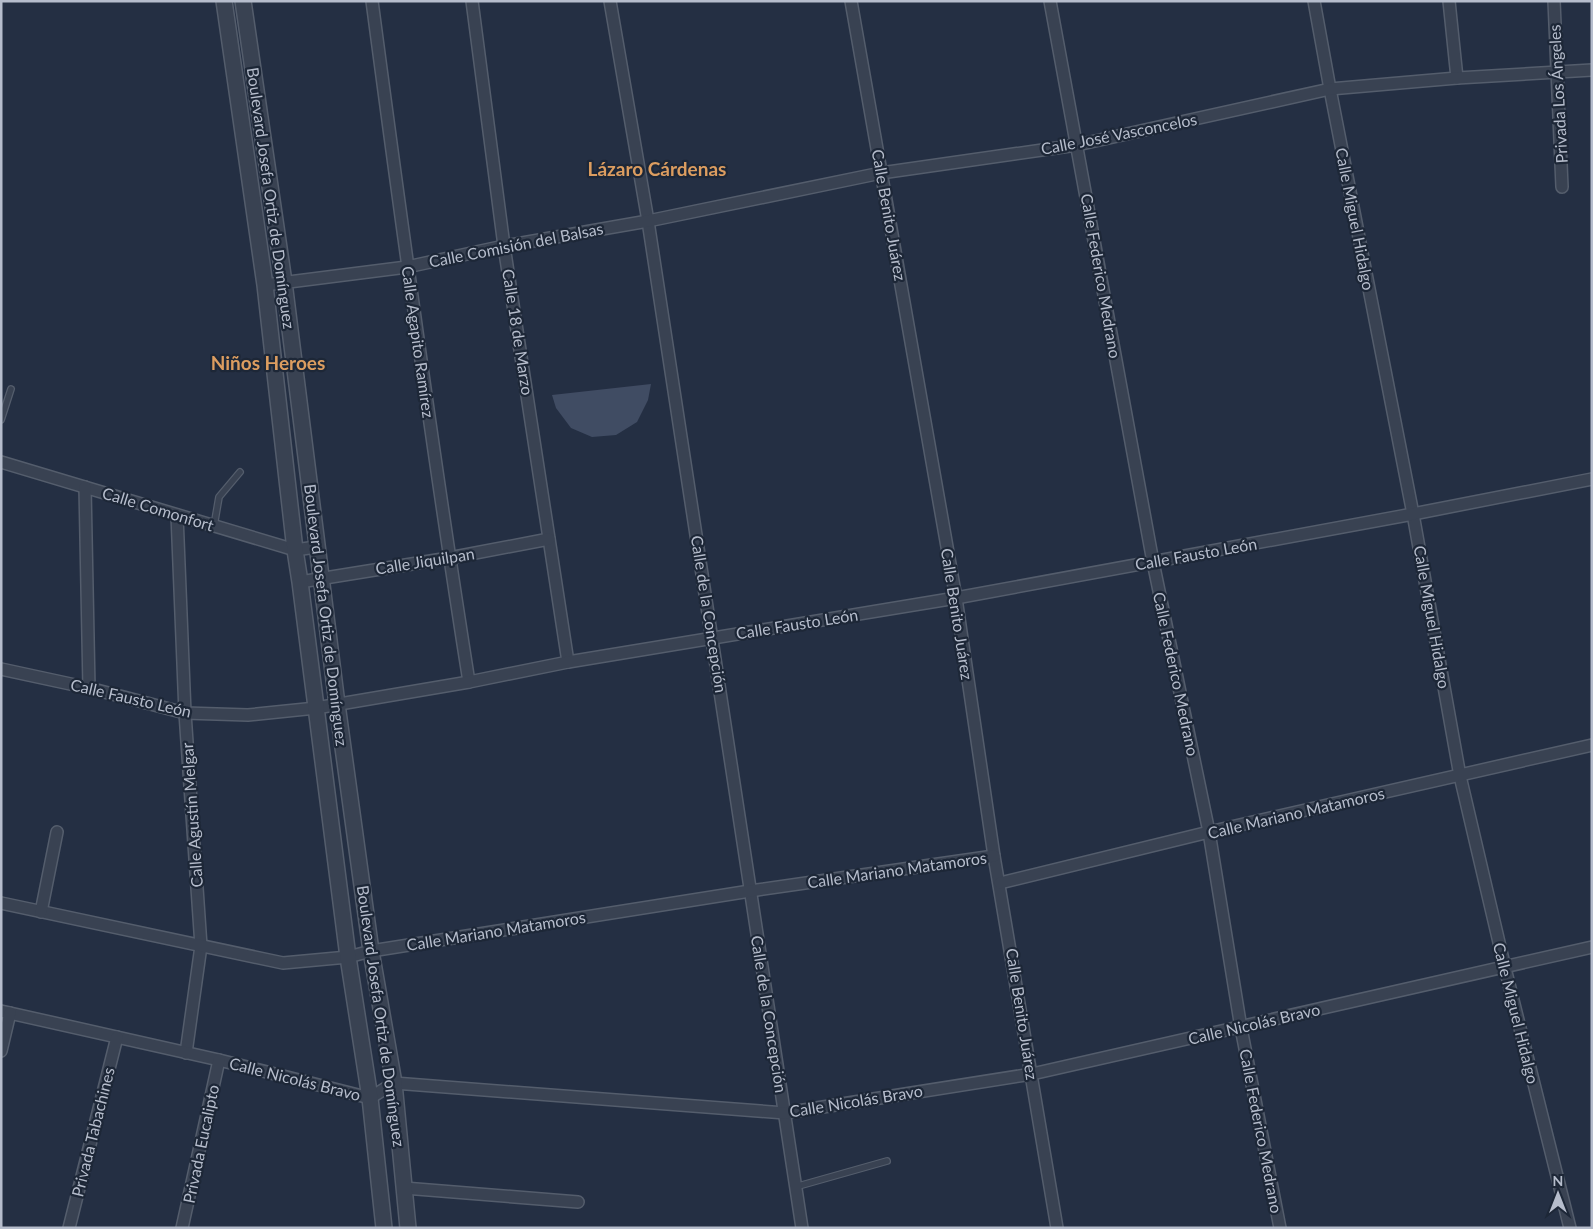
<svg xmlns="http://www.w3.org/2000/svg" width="1593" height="1229" viewBox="0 0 1593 1229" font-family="Lato,sans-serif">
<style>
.building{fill:#404c63}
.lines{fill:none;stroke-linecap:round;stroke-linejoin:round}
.service-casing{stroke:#545d6c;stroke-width:8}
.minor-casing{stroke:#545d6c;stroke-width:14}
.tertiary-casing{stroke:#545d6c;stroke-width:18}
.service{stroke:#394252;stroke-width:5.5}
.minor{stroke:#394252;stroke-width:11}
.tertiary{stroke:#394252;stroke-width:15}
.labels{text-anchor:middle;stroke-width:4.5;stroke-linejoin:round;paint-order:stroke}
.street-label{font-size:16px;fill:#b6bdcc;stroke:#1d2737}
.quarter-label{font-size:19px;font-weight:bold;fill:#dc9d60;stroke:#1d2737}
</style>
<rect width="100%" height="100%" fill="#242f43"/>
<path class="building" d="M651 384 648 400 637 422 616 435 592 437 571 428 556 408 552 395Z"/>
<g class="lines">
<defs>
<g id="service">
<path d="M1 420 11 389"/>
<path d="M214 526 219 497 240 472"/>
<path d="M795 1187 887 1161"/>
</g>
<g id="minor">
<path d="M372 1C402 228 433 455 469 682"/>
<path d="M472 1 504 246 568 662"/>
<path d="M610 1 648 221 802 1228"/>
<path d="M851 1 956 598 994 856 1057 1228"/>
<path d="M1050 1 1153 562 1209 832 1241 1028 1280 1228"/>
<path d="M1314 1 1330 89 1413 514 1460 776 1505 968 1570 1228"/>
<path d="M1449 1 1457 78"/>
<path d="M1554 1 1562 187"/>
<path d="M265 285 407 267 504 246 648 221 881 173 1077 145 1330 89 1457 78 1592 70"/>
<path d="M1 462 295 550 316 547"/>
<path d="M85 487 89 688"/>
<path d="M177 515 185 713 201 946 186 1053"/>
<path d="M300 582 449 558 549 539"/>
<path d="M1 669 89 688 185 713 248 715 316 708 469 682 568 662 956 598 1413 514 1592 479"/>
<path d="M1000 883 1209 832 1592 745"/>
<path d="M1 903 283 963 348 957 371 951 750 891 994 856"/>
<path d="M41 912 57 832"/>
<path d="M1 1011 219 1060 370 1098 394 1083 785 1113 1032 1074 1592 947"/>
<path d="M1 1051 10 1013"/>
<path d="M404 1188 578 1202"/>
<path d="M69 1228 117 1037"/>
<path d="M182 1228 219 1060"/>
</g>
<g id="tertiary">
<path d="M224 1 265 285 295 550 300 582 348 957 370 1098 384 1228"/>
<path d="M243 1 284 282 337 704 371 951 394 1083 408 1228"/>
</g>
</defs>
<use href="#service" class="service-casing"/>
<use href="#minor" class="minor-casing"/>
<use href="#tertiary" class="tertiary-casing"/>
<use href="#service" class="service"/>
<use href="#minor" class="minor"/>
<use href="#tertiary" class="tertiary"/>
</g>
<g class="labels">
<g class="street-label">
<text transform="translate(1558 94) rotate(-93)" y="6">Privada Los Ángeles</text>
<text transform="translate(1119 134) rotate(-11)" y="6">Calle José Vasconcelos</text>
<text transform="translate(271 198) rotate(82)" y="6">Boulevard Josefa Ortiz de Domínguez</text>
<text transform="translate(889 215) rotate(80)" y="6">Calle Benito Juárez</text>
<text transform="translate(1355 219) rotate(79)" y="6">Calle Miguel Hidalgo</text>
<text transform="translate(516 245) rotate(-11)" y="6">Calle Comisión del Balsas</text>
<text transform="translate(1101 276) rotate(80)" y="6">Calle Federico Medrano</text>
<text transform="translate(518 332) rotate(81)" y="6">Calle 18 de Marzo</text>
<text transform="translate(418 342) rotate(82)" y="6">Calle Agapito Ramírez</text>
<text transform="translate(158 509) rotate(17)" y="6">Calle Comonfort</text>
<text transform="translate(1196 554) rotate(-10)" y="6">Calle Fausto León</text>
<text transform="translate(425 561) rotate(-9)" y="6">Calle Jiquilpan</text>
<text transform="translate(709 614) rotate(81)" y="6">Calle de la Concepción</text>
<text transform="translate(957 614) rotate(81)" y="6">Calle Benito Juárez</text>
<text transform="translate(326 615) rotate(83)" y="6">Boulevard Josefa Ortiz de Domínguez</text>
<text transform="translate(1432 617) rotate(80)" y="6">Calle Miguel Hidalgo</text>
<text transform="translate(797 624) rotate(-9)" y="6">Calle Fausto León</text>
<text transform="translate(1176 674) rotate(78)" y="6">Calle Federico Medrano</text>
<text transform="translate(131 698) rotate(13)" y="6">Calle Fausto León</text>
<text transform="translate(1296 813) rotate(-13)" y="6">Calle Mariano Matamoros</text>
<text transform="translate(192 815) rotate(-94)" y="6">Calle Agustín Melgar</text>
<text transform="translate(897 870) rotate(-8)" y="6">Calle Mariano Matamoros</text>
<text transform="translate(496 931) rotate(-9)" y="6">Calle Mariano Matamoros</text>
<text transform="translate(1516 1013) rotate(76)" y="6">Calle Miguel Hidalgo</text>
<text transform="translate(769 1014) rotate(81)" y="6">Calle de la Concepción</text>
<text transform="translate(1022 1014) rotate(81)" y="6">Calle Benito Juárez</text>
<text transform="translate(381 1016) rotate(82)" y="6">Boulevard Josefa Ortiz de Domínguez</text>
<text transform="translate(1254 1024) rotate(-13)" y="6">Calle Nicolás Bravo</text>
<text transform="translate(295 1079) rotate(14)" y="6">Calle Nicolás Bravo</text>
<text transform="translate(856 1101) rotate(-9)" y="6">Calle Nicolás Bravo</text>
<text transform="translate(1261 1131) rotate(79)" y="6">Calle Federico Medrano</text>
<text transform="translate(93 1132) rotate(-76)" y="6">Privada Tabachines</text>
<text transform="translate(201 1144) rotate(-78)" y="6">Privada Eucalipto</text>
</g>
<g class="quarter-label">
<text x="657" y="176">Lázaro Cárdenas</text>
<text x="268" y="370">Niños Heroes</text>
</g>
</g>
<rect width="1593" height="1229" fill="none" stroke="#b6bdcc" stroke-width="5"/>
<g transform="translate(1558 1194)" stroke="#1d2737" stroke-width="4" paint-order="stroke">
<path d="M0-4L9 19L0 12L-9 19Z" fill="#b6bdcc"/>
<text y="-8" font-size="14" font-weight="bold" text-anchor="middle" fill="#b6bdcc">N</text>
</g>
</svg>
